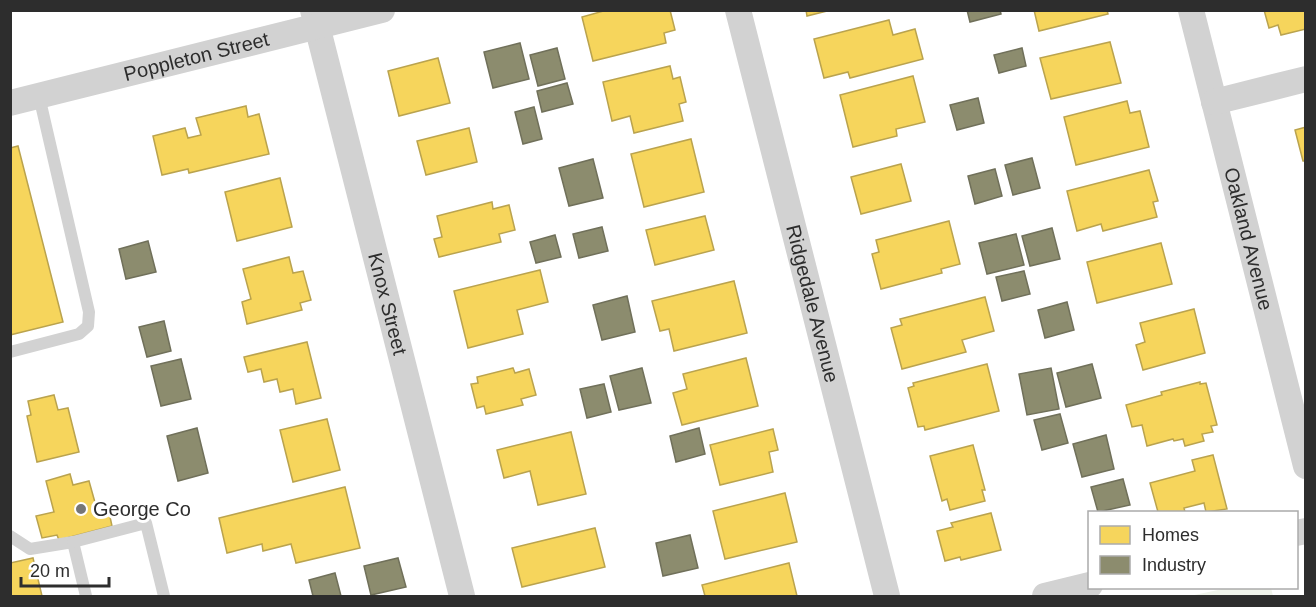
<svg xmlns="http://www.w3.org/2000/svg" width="1316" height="607" viewBox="0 0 1316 607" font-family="Helvetica,sans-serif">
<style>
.green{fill:#f0f4eb}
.homes{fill:#f6d55c;stroke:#baa34e;stroke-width:1.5}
.industry{fill:#8c8c6e;stroke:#70705a;stroke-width:1.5}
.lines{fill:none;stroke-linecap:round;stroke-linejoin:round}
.service{stroke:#d2d2d2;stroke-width:12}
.minor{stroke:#d2d2d2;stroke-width:26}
.poi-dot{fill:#767676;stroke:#fff;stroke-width:2}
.labels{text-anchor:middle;stroke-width:6;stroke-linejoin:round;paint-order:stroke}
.street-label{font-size:20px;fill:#2d2d2d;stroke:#fff}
.poi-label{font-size:20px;fill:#2d2d2d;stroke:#fff;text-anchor:start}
</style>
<rect width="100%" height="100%" fill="#fff"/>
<path class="green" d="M1227 588H1271L1273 596H1190Z"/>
<g class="homes">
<path d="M607 10H670L675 30 664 33 666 43 593 61 582 17Z"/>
<path d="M806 10H831L807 16Z"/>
<path d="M1034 10H1107L1108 14 1039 31Z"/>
<path d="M1264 10H1306V29L1281 35 1278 25 1269 28Z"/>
<path d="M889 20 893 35 915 29 923 59 850 78 848 72 824 78 814 39Z"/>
<path d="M1110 42 1121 83 1051 99 1040 58Z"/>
<path d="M438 58 450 103 399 116 388 71Z"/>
<path d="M670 66 673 79 680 77 686 102 679 104 683 121 634 133 630 116 612 121 603 82Z"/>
<path d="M913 76 925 122 896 129 897 136 853 147 840 95Z"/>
<path d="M1127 101 1130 113 1140 111 1149 147 1076 165 1064 117Z"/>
<path d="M246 106 248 117 259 114 269 154 189 173 188 169 162 175 153 136 185 128 188 138 201 135 196 118Z"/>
<path d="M1306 127V161H1303L1295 130Z"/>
<path d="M469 128 477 162 426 175 417 141Z"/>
<path d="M691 139 704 192 644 207 631 154Z"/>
<path d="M18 146 63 322 10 335V148Z"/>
<path d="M901 164 911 201 861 214 851 177Z"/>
<path d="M1149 170 1158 201 1153 202 1157 217 1103 231 1101 224 1077 231 1067 191Z"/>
<path d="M280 178 292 227 237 241 225 192Z"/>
<path d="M492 202 493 209 509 205 515 230 499 234 501 242 439 257 434 239 442 237 437 216Z"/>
<path d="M705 216 714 250 655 265 646 230Z"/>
<path d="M949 221 960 264 941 269 942 273 881 289 872 254 879 252 876 240Z"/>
<path d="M1161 243 1172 284 1097 303 1087 262Z"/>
<path d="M289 257 293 273 303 271 311 300 300 303 302 310 247 324 242 302 251 299 243 269Z"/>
<path d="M540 270 548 302 517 310 523 334 468 348 454 291Z"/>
<path d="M734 281 747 333 674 351 669 329 660 331 652 301Z"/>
<path d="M985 297 994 331 962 340 966 352 902 369 891 328 902 325 900 319Z"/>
<path d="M1194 309 1205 353 1143 370 1136 345 1145 342 1140 323Z"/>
<path d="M307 342 321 398 296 404 293 389 280 392 277 379 264 382 261 369 248 372 244 357Z"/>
<path d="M746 358 758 406 682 425 673 393 687 389 683 374Z"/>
<path d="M987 364 999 411 925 430 924 426 918 427 908 388 914 386 913 383Z"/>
<path d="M513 368 515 373 529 369 536 395 521 399 523 405 486 414 484 406 477 408 471 384 478 383 477 377Z"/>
<path d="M1200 382V384L1206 383 1217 425 1211 426 1213 432 1202 434 1204 441 1185 446 1183 439 1174 441 1173 439 1147 446 1142 425 1132 427 1126 405 1162 395 1161 392Z"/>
<path d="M54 395 58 410 68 408 79 452 37 462 27 416 31 415 28 401Z"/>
<path d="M327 419 340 470 293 482 280 430Z"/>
<path d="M773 429 778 450 769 452 773 472 720 485 710 445Z"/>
<path d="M571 432 586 494 538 505 530 471 504 478 497 450Z"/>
<path d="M973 445 985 490H982L985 501 950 510 947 499 942 501 930 456Z"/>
<path d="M1213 455 1227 509 1206 512 1204 503 1184 508 1185 512H1158L1150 483 1195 471 1192 460Z"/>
<path d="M70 474 73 485 89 481 96 506 107 503 112 526 59 540 57 535 42 538 36 516 54 512 46 481Z"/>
<path d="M345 487 360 548 296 563 291 544 263 551 262 544 227 553 219 518Z"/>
<path d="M785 493 797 542 725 559 713 511Z"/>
<path d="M991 513 1001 550 961 560 960 557 945 561 937 531 953 527 951 523Z"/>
<path d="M595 528 605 567 522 587 512 548Z"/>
<path d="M33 558 42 596H10V563Z"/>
<path d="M789 563 797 596H705L702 585Z"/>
</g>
<g class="industry">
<path d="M967 10H1000L1001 14 970 22Z"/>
<path d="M520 43 529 79 493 88 484 52Z"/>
<path d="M557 48 565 79 538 86 530 55Z"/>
<path d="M1022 48 1026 66 999 73 994 55Z"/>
<path d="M567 83 573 104 542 112 537 91Z"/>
<path d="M978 98 984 123 957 130 950 105Z"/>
<path d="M534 107 542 139 523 144 515 112Z"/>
<path d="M1032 158 1040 188 1013 195 1005 165Z"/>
<path d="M593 159 603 198 569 206 559 168Z"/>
<path d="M995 169 1002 196 975 204 968 176Z"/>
<path d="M602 227 608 251 579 258 573 234Z"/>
<path d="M1052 228 1060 259 1030 266 1022 236Z"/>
<path d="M1016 234 1024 265 987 274 979 243Z"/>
<path d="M555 235 561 257 536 263 530 242Z"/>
<path d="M148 241 156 272 126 279 119 249Z"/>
<path d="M1024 271 1030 294 1002 301 996 277Z"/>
<path d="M627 296 635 332 602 340 593 305Z"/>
<path d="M1067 302 1074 330 1045 338 1038 310Z"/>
<path d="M164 321 171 351 147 357 139 327Z"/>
<path d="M181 359 191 399 161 406 151 366Z"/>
<path d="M1092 364 1101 398 1066 407 1057 373Z"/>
<path d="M642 368 651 403 619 410 610 376Z"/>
<path d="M1051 368 1059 409 1027 415 1019 374Z"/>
<path d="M604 384 611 412 587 418 580 389Z"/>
<path d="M1060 414 1068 443 1042 450 1034 420Z"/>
<path d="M197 428 208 473 178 481 167 436Z"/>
<path d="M699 428 705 454 676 462 670 436Z"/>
<path d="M1106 435 1114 469 1082 477 1073 444Z"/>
<path d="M1123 479 1130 505 1098 512 1091 487Z"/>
<path d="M690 535 698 568 663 576 656 543Z"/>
<path d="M398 558 406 587 371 595 364 566Z"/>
<path d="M335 573 341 596H313L309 580Z"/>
</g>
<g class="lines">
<g class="service">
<path d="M10 352 79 334 88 326 89 312 39 96"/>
<path d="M10 536 30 549 73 542 86 596"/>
<path d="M73 542 146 523 164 596"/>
</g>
<g class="minor">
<path id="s1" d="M313 10 462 596"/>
<path id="s2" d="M738 10 887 596"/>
<path id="s3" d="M1191 10 1306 466"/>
<path d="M1214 102 1306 79"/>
<path id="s4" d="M10 103 382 10"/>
<path d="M1296 533 1306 531"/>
<path d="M1045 596 1090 585"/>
</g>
</g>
<circle class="poi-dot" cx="81" cy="509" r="6"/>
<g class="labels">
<g class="street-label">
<text dy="7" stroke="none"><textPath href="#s4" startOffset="192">Poppleton Street</textPath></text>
<text dy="7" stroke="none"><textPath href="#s3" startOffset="236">Oakland Avenue</textPath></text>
<text dy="7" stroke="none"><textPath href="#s1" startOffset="303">Knox Street</textPath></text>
<text dy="7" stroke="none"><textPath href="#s2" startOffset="303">Ridgedale Avenue</textPath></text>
</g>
<g class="poi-label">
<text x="93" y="516">George Co</text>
</g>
</g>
<rect width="1316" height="607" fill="none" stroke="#2d2d2d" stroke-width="24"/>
<rect x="1088" y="511" width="210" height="78" fill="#ffffff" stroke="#ababab" stroke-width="1.5"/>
<rect x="1100" y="526" width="30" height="18" fill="#f6d55c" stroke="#ababab" stroke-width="1.5"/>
<text x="1142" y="541" font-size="18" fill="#2d2d2d">Homes</text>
<rect x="1100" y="556" width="30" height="18" fill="#8c8c6e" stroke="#ababab" stroke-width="1.5"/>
<text x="1142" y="571" font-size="18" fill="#2d2d2d">Industry</text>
<path d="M21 577v9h88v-9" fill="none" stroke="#2d2d2d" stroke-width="3"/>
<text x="30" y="577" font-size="18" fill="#2d2d2d" stroke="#ffffff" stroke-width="4.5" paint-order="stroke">20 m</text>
</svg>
